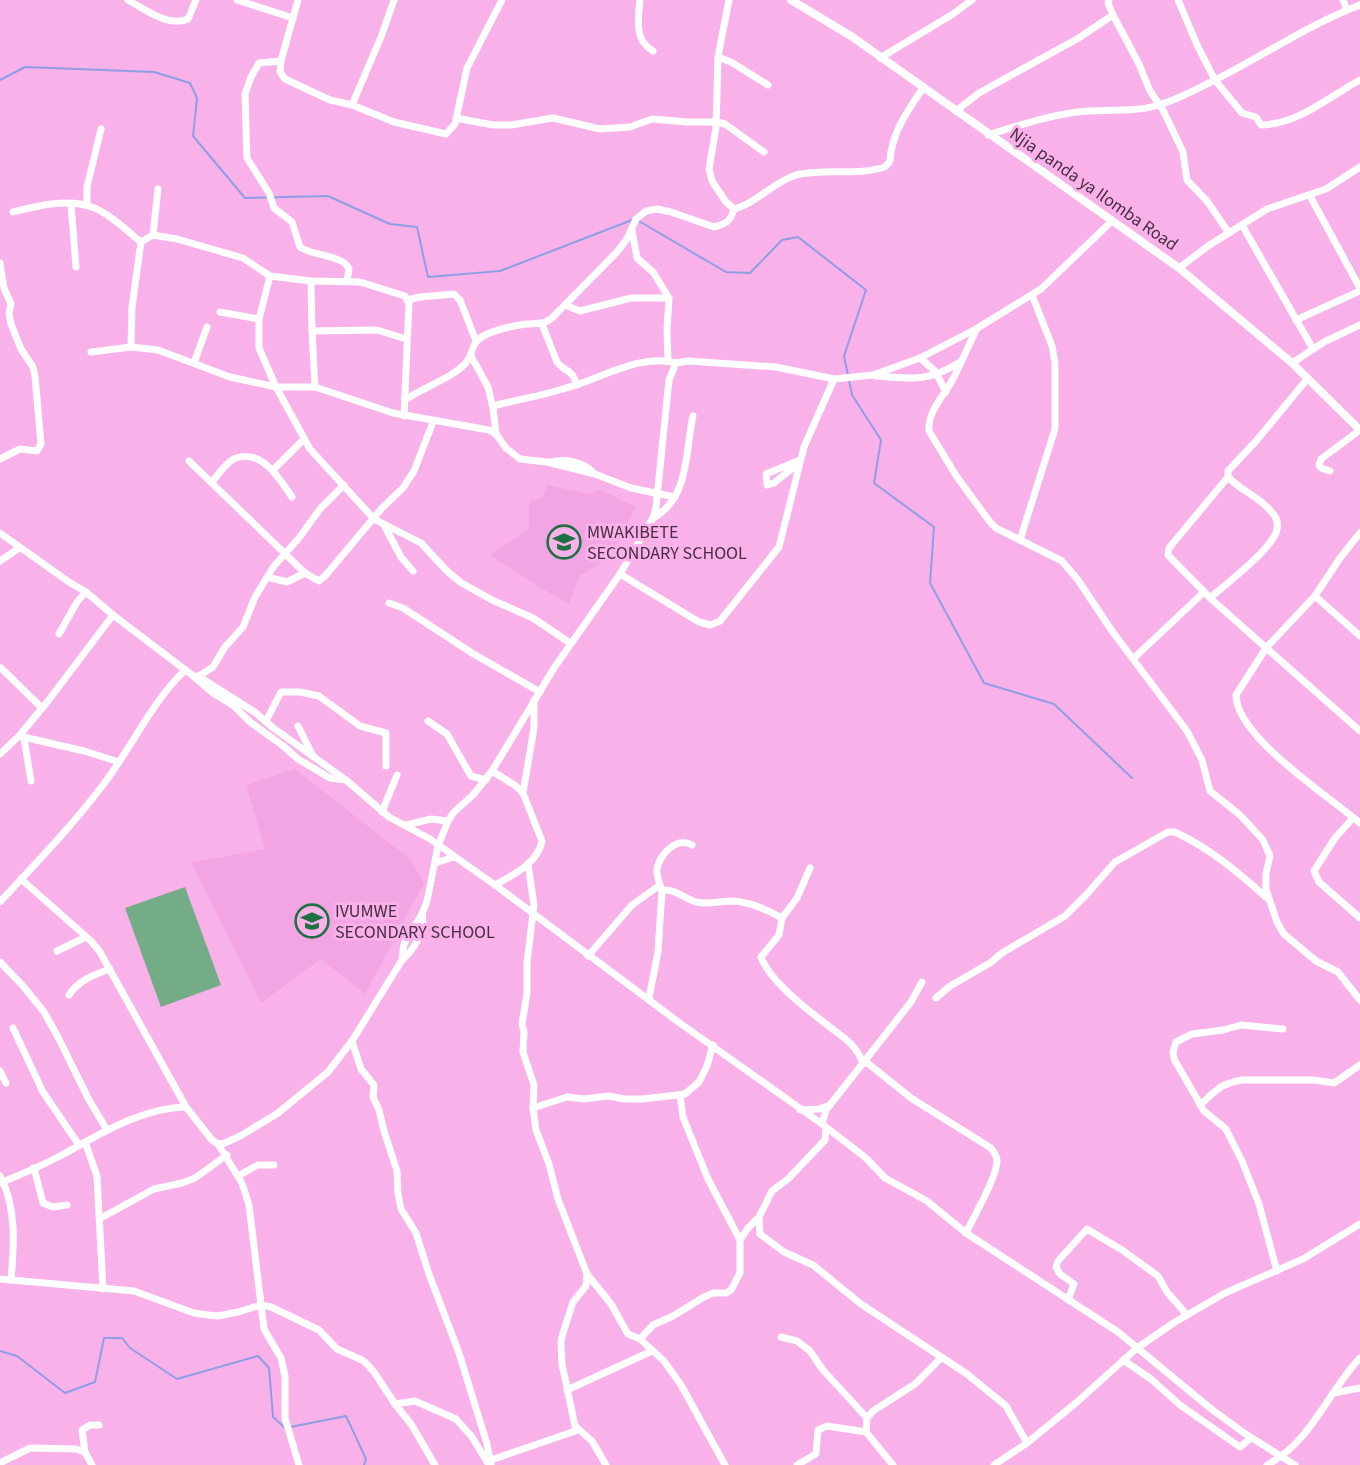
<svg xmlns="http://www.w3.org/2000/svg" width="1360" height="1465" viewBox="0 0 1360 1465" font-family="'Source Sans 3',sans-serif">
<style>
.built{fill:#f3a5e3}
.green{fill:#73ac86}
.lines{fill:none;stroke-linecap:round;stroke-linejoin:round}
.stream{stroke:#8f9ee4;stroke-width:2}
.minor{stroke:#fff;stroke-width:7}
.major{stroke:#fff;stroke-width:8}
.labels{text-anchor:middle;stroke-width:6;stroke-linejoin:round;paint-order:stroke}
.street-label{font-size:18px;fill:#492c43;stroke:#f9b1e9}
.poi-label{font-size:18px;fill:#492c43;stroke:#f9b1e9;text-anchor:start}
</style>
<rect width="100%" height="100%" fill="#f9b1e9"/>
<g class="built">
<path d="M547 485 586 494 601 490 636 507 608 559 579 576 569 604 541 588 490 555 529 529V501L543 498Z"/>
<path d="M295 769 411 860 424 883 365 994 321 959 261 1003 191 863 265 849 246 785Z"/>
</g>
<path class="green" d="M185 887 221 985 161 1007 125 908Z"/>
<g class="lines">
<g class="stream">
<path d="M0 80 25 67 154 72 190 83 197 98 193 136 245 198 328 196 390 224 417 227 428 277 500 271 632 220"/>
<path d="M637 220 726 272 750 273 782 240 798 237 866 290 844 356 852 395 881 440 874 483 934 527 930 583 984 683 1054 704 1132 778"/>
<path d="M0 1351 17 1356 65 1393 95 1382 104 1338H122L130 1348 177 1379 258 1356 269 1368 273 1417 285 1428 346 1416 366 1459 364 1465"/>
</g>
<g class="minor">
<path d="M128 0C144 9 169 28 188 19L196 0"/>
<path d="M237 0 293 18"/>
<path d="M298 0 281 61 280 72 285 79 330 100 352 105 394 122 446 134 455 124 467 68 502 0"/>
<path d="M640 0C638 19 634 40 653 51"/>
<path d="M1109 0 1108 3 1113 15 1139 64 1150 91 1163 110 1183 152 1187 180 1207 201 1229 233"/>
<path d="M1178 0 1198 47 1215 80 1242 113 1256 117 1261 125C1299 124 1328 97 1360 80"/>
<path d="M1343 0 1347 10"/>
<path d="M718 57 731 62 768 85"/>
<path d="M880 58 953 14 972 0"/>
<path d="M281 61 259 63 251 77 245 94 247 158 269 193 274 208 292 222 300 247C312 256 344 255 349 269L347 281"/>
<path d="M352 105 381 37 394 0"/>
<path d="M956 111 979 93 1077 39 1113 15"/>
<path d="M456 118 493 125H511L553 118 600 129 630 127 652 119 687 122H717L725 124 764 152"/>
<path d="M988 135C1017 126 1047 116 1077 112 1104 109 1132 113 1159 105 1176 100 1193 91 1209 83 1260 58 1307 25 1360 5"/>
<path d="M1310 196 1360 288"/>
<path d="M71 204 76 267"/>
<path d="M87 205V187L101 129"/>
<path d="M734 209C757 203 773 182 796 175 825 168 857 176 885 167L890 161C891 134 908 110 923 88"/>
<path d="M13 212C37 206 68 198 92 207 110 214 126 230 141 242L132 307 131 347"/>
<path d="M1242 225 1313 349"/>
<path d="M632 230 637 258 653 272 669 298 667 330 668 361"/>
<path d="M153 235 158 189"/>
<path d="M141 242 153 235 177 239 243 258 270 276 311 281 360 282 405 296 409 303 404 416"/>
<path d="M0 263 4 288 11 304 9 313 11 324 21 349 33 367 35 376 41 444 37 451 20 449 0 459"/>
<path d="M1179 268 1208 246 1267 209 1326 189 1360 167"/>
<path d="M270 276 259 319V348L276 387 310 449 374 519 421 543 446 570 460 582 492 600 533 618 570 643"/>
<path d="M311 281 312 331 315 387"/>
<path d="M1032 295 1052 346 1055 363V429L1020 540 1062 561 1078 580 1112 631 1187 731 1202 760 1210 791 1240 815 1263 840 1270 856 1266 873V889L1277 922 1284 934 1316 961 1338 972 1360 1000"/>
<path d="M407 300 420 297 454 294 460 300 476 341"/>
<path d="M565 305 580 311 631 298H669"/>
<path d="M220 312 259 319"/>
<path d="M1296 320 1360 291"/>
<path d="M542 324 557 362C566 374 570 366 577 385"/>
<path d="M976 330C969 345 962 361 954 377 946 394 927 411 929 431L957 477 990 522 996 528 1020 540"/>
<path d="M312 331 377 330 406 339"/>
<path d="M91 352 131 347 158 350 230 377 276 387H315L393 413 489 430 496 434 506 448 520 459 547 462 595 474 631 488 675 497"/>
<path d="M471 356 488 387 493 408"/>
<path d="M920 358 935 371 946 392"/>
<path d="M194 363 207 327"/>
<path d="M1292 363 1324 342 1360 325"/>
<path d="M876 376C912 379 929 382 960 362"/>
<path d="M405 400C423 387 449 380 465 364 475 353 469 343 485 335 498 329 512 326 526 324 536 323 544 325 552 318L616 253 627 239 636 219 646 211 657 209 671 212 714 227C726 224 731 221 734 209L726 202 712 181 709 169 716 128 718 57 729 0"/>
<path d="M496 434 493 408 497 405C521 399 546 395 569 387 602 378 641 353 676 363"/>
<path d="M189 461 305 573 319 581 325 576 382 508 403 488 414 471 433 422"/>
<path d="M550 462C564 458 582 462 593 472"/>
<path d="M799 463 774 483 767 485 766 474 800 460"/>
<path d="M273 470 303 440"/>
<path d="M1330 471 1321 468 1319 465 1321 459 1360 430"/>
<path d="M1228 477 1169 548 1168 555 1210 598 1360 731"/>
<path d="M212 482C218 475 227 461 236 458 263 449 280 480 292 497"/>
<path d="M653 518C690 498 685 451 693 416"/>
<path d="M384 525 401 557 413 571"/>
<path d="M0 533 69 582 86 592 113 615 192 675 213 693 234 706 250 722 282 745 298 759 330 778 346 780 389 817 430 839 495 885 677 1021 822 1124 866 1158 885 1178 927 1201 966 1233 1118 1332 1210 1408 1244 1433 1295 1465"/>
<path d="M1360 533 1340 558 1315 596 1266 648 1236 695C1236 737 1330 797 1360 823"/>
<path d="M0 561 19 548"/>
<path d="M620 574 699 622 710 625 720 621 779 547 804 447 834 379"/>
<path d="M267 577 287 582 305 573"/>
<path d="M1315 596 1360 636"/>
<path d="M1210 598C1227 583 1267 553 1276 533 1278 527 1278 520 1274 515 1262 498 1241 491 1228 477V471L1257 440 1308 378"/>
<path d="M389 603 403 608 472 653 540 692"/>
<path d="M59 634 77 602 86 592"/>
<path d="M1134 658 1204 592"/>
<path d="M1 668 42 708"/>
<path d="M198 676 256 713 272 727 346 780"/>
<path d="M199 676 213 667 225 647 243 627 255 597 274 566 299 538 320 509 344 485"/>
<path d="M266 721 281 692H300L319 696 360 726 386 733V766"/>
<path d="M428 721 447 734 471 776 486 780"/>
<path d="M298 726 313 756"/>
<path d="M19 736 84 751 119 762"/>
<path d="M24 738 31 781"/>
<path d="M0 754 19 736 48 701 113 615"/>
<path d="M492 771 516 786 523 793 542 841C538 863 513 875 495 885"/>
<path d="M523 793 534 728V700"/>
<path d="M382 812 397 775"/>
<path d="M1353 818 1335 838 1314 871 1319 882 1360 918"/>
<path d="M406 825 431 819 448 821"/>
<path d="M435 863 454 857"/>
<path d="M528 864 534 905 527 963V993L522 1024 524 1032 523 1052 534 1085 533 1108 536 1130 549 1164 558 1199 587 1274 611 1304 628 1334 640 1339 664 1361 681 1385 725 1465"/>
<path d="M810 868 797 898 782 918 779 935 761 957C770 981 805 1008 826 1024 841 1036 857 1044 863 1064"/>
<path d="M21 879 91 941 100 952 186 1107 212 1140 218 1144 225 1143 242 1135 278 1113 328 1072 352 1041 402 960 404 944 422 914 427 901 438 846 448 821 454 812 473 795 492 771 554 668 620 574 653 518 656 507 669 380 676 363 688 361 776 367 834 379 873 375 920 358 976 329 1041 289 1112 221"/>
<path d="M661 888C659 881 656 875 657 869 660 854 677 836 692 845"/>
<path d="M0 902C35 864 72 826 103 785 132 747 151 703 185 670"/>
<path d="M57 951 86 937"/>
<path d="M588 956 632 905 660 885"/>
<path d="M402 960C414 950 426 930 422 914"/>
<path d="M0 962 23 986 44 1012 58 1037 88 1098 107 1130"/>
<path d="M69 995C79 980 93 975 110 969"/>
<path d="M649 998 658 952 662 890C676 889 683 898 696 902 709 905 721 901 733 901 751 902 767 910 782 918"/>
<path d="M936 998 950 986 990 963 1002 953 1065 916 1086 895 1115 862 1168 832H1175C1211 849 1239 873 1268 899"/>
<path d="M13 1028 43 1092 79 1145"/>
<path d="M352 1041 361 1069 374 1085 373 1097 379 1110 384 1131 397 1171 398 1194 401 1209 416 1233 429 1274 459 1353 487 1444 491 1465"/>
<path d="M865 1061 911 1098 991 1148C994 1153 997 1155 997 1161 997 1177 974 1216 966 1233"/>
<path d="M0 1071 6 1083"/>
<path d="M680 1095 683 1117 708 1179 740 1240"/>
<path d="M1200 1105C1216 1091 1219 1084 1242 1080H1314L1334 1083 1360 1065"/>
<path d="M533 1108 567 1097 584 1099 608 1096 624 1099H643L685 1094 699 1082 707 1066 713 1045"/>
<path d="M800 1110 819 1109 830 1105"/>
<path d="M822 1124 826 1110 911 1002 922 982"/>
<path d="M85 1142 97 1176 103 1289"/>
<path d="M218 1144 242 1183 249 1205 264 1329 281 1358 285 1376V1418L299 1465"/>
<path d="M34 1168 43 1203 53 1207 67 1205"/>
<path d="M0 1176C17 1207 14 1247 11 1280"/>
<path d="M238 1176 258 1165H274"/>
<path d="M0 1183C20 1175 41 1166 60 1156 99 1135 140 1108 186 1107"/>
<path d="M759 1217 760 1234 784 1252 813 1265 861 1304 967 1374 1006 1406 1027 1443"/>
<path d="M101 1218 154 1189 182 1183 195 1178 227 1155"/>
<path d="M1277 1271 1259 1204 1242 1161 1226 1129 1204 1111 1174 1059 1173 1052 1176 1042 1192 1034 1223 1030 1241 1025 1283 1029"/>
<path d="M587 1274 586 1286 573 1302 563 1333 561 1342 562 1364 575 1426 592 1441 606 1465"/>
<path d="M0 1279 134 1291 194 1313 208 1315 218 1316 238 1312 261 1305 271 1307 319 1330 337 1349 362 1360 366 1363 374 1372 395 1404 411 1424 435 1465"/>
<path d="M1068 1300 1074 1284 1060 1274 1056 1267 1058 1261 1087 1229 1122 1250 1158 1276 1167 1292 1187 1315"/>
<path d="M781 1337 797 1341 810 1351 823 1370 867 1418"/>
<path d="M640 1339 653 1325 673 1316 704 1297 713 1293H726L731 1290 740 1273V1240L748 1228 759 1217 772 1191 788 1179 825 1140 826 1128"/>
<path d="M1123 1360 1151 1379 1180 1405 1240 1447 1251 1438"/>
<path d="M567 1390 652 1351"/>
<path d="M1334 1393 1360 1388"/>
<path d="M395 1404 415 1401 456 1419 472 1437 489 1465"/>
<path d="M866 1432 867 1418 873 1411 915 1384 941 1358"/>
<path d="M491 1460 578 1430"/>
<path d="M0 1463 30 1448 76 1449 85 1452"/>
<path d="M92 1465 85 1452 82 1430 90 1425H99"/>
<path d="M797 1465 816 1454 818 1430 827 1426 866 1432 893 1465"/>
<path d="M994 1465 1027 1443 1077 1402 1137 1348 1175 1322 1225 1293 1303 1259 1360 1224"/>
<path d="M1267 1465C1312 1441 1327 1393 1360 1358"/>
</g>
<path class="major" d="M791 0 851 36 1179 268 1292 363 1360 430"/>
</g>
<defs>
<symbol id="school-ring" viewBox="-11 -11 22 22"><circle r="9.5" fill="#f9b1e9" stroke="#1c7041" stroke-width="1.5"/><path d="M0-5L7-2L0 1L-7-2ZM-4 1L0 2.5L4 1V4Q0 6-4 4Z" fill="#1c7041"/></symbol>
</defs>
<g fill-rule="evenodd">
<use href="#school-ring" x="545" y="523" width="38" height="38"/>
<use href="#school-ring" x="293" y="902" width="38" height="38"/>
</g>
<g class="labels">
<g class="street-label">
<text transform="translate(1094 189) rotate(35)" y="6">Njia panda ya Ilomba Road</text>
</g>
<g class="poi-label">
<text x="587" y="538">MWAKIBETE<tspan x="587" dy="21">SECONDARY SCHOOL</tspan></text>
<text x="335" y="917">IVUMWE<tspan x="335" dy="21">SECONDARY SCHOOL</tspan></text>
</g>
</g>
</svg>
